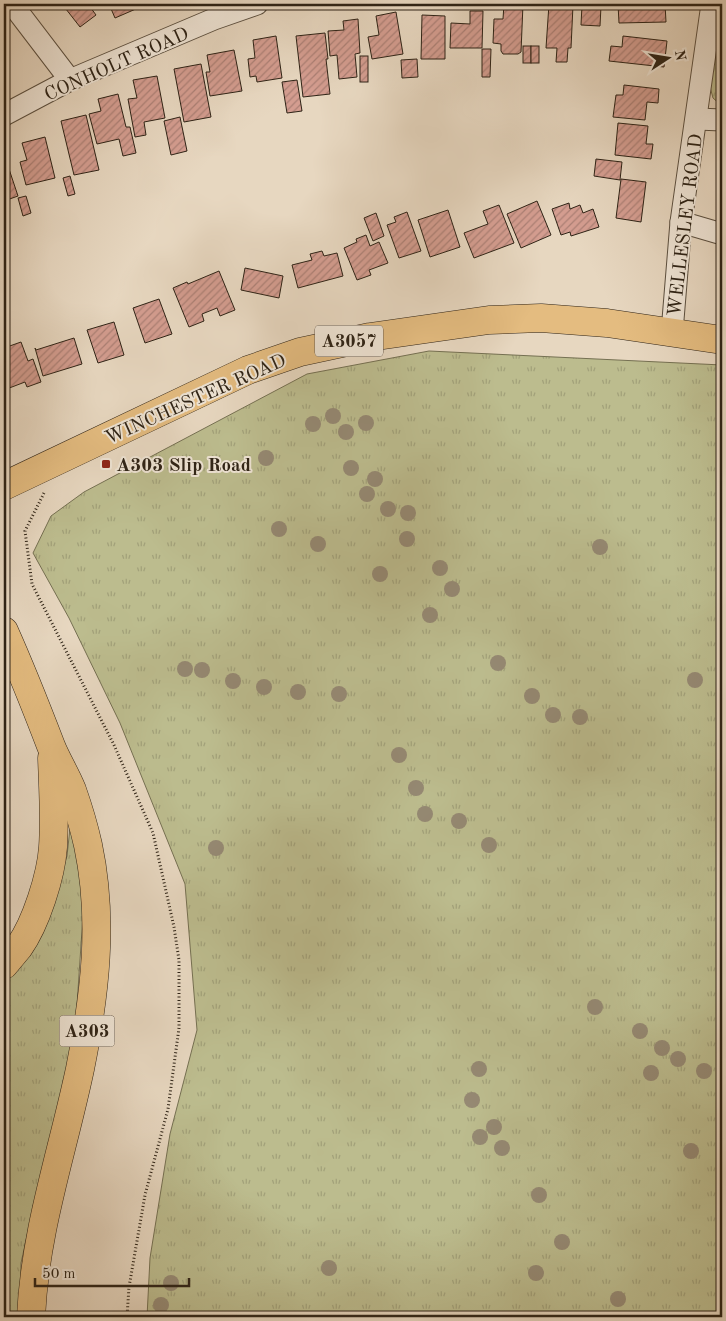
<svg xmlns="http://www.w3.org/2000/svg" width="726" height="1321" viewBox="0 0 726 1321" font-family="'Old Standard TT',serif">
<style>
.grass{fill:url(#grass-tufts);stroke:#757052}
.building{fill:url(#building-hatch);stroke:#2e2316}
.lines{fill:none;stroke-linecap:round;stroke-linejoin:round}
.street-casing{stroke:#5c5040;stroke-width:23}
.primary-casing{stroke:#2e2316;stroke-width:29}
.highway-casing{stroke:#2e2316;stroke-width:29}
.path{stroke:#2e2316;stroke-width:3;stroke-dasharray:1 2.5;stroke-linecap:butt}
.street{stroke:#efe5d6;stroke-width:21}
.primary{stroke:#e4bc80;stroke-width:28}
.highway{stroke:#e4bc80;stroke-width:28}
.tree{fill:#958973}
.poi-dot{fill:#8f2418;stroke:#efe5d6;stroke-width:2}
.labels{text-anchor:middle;stroke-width:4;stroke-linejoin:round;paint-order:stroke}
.shield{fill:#efe5d6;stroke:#685d50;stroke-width:1}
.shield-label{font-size:18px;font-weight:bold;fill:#2e2316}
.street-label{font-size:19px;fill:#2e2316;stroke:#efe5d6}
.poi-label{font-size:19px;font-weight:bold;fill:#2e2316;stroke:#efe5d6;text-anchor:start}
</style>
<defs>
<pattern id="grass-tufts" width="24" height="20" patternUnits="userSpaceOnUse" patternTransform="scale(1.25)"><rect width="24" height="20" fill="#bcbc8e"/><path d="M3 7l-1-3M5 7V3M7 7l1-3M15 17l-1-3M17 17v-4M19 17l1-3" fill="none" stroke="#a2a17a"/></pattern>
<pattern id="building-hatch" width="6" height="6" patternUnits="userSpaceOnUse" patternTransform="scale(1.25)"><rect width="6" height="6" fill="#d49d90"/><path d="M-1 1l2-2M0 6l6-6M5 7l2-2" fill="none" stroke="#ac8075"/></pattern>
</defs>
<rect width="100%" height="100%" fill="#e7d7c0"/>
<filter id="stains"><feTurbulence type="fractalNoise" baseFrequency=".004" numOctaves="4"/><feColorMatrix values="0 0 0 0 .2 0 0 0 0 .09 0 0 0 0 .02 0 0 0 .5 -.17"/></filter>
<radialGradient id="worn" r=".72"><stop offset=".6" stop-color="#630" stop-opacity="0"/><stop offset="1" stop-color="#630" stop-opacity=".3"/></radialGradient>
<g class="grass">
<path d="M722 6V106L713 98 709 83Z"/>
<path d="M429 351 722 365V1317H147L150 1258 170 1134 197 1030 185 884 120 723 69 618 33 553 51 516 84 492 307 374Z"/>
<path d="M70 828 81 868 83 915 74 1050 29 1227 21 1263V1317H4V976L52 904 67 856Z"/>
</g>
<g class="building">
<path d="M62 4H88L96 15 80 27Z"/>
<path d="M109 4H144L145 5 115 18Z"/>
<path d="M504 4H523L521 52 518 54H503L501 51V44L493 43 494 19H503Z"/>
<path d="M549 4 573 5 571 48H568L567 62H556L557 48H546Z"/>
<path d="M618 4H665L666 22 619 23Z"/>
<path d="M582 5 601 6 600 26 581 25Z"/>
<path d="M470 11H483L482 48H450L451 23 470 24Z"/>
<path d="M396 12 403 54 372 59 368 37 379 35 376 16Z"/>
<path d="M422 15 445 16V59H421Z"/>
<path d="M358 19 360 53 355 54 357 77 339 79 337 55 330 56 328 31 344 30 343 21Z"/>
<path d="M325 33 328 59H326L330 94 303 97 296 36Z"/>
<path d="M276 36 282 78 257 82 256 76 250 77 248 59 255 58 253 40Z"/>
<path d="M623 36 667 41 664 67 609 61 611 46 622 47Z"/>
<rect x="523" y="46" width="8" height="17"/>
<rect x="531" y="46" width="8" height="17"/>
<path d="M482 49H491L490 77H482Z"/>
<path d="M234 50 242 91 210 96 206 72H210L207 55Z"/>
<rect x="360" y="56" width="8" height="26"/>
<path d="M417 59 418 77 402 78 401 60Z"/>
<path d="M201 64 211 117 184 122 174 69Z"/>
<path d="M157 76 165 118 144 122 146 135 135 137 128 99 137 98 133 80Z"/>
<path d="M297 80 302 111 287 113 282 82Z"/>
<path d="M624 85 659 89 658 103 647 102 645 120 613 117 616 95H623Z"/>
<path d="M118 94 126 127H130L136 153 123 156 119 139 97 144 89 114 101 111 98 99Z"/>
<path d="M86 115 99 170 74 175 61 121Z"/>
<path d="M180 117 187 151 171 155 164 121Z"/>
<path d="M618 123 648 126 646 144H653L651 159 615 155Z"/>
<path d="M45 137 55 178 26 185 20 162 27 160 22 143Z"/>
<path d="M4 154 18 196 4 201Z"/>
<path d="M596 159 622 162 620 180 594 176Z"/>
<path d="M70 176 75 194 68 196 63 178Z"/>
<path d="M621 179 646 182 641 222 616 218Z"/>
<path d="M26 196 31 213 23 216 18 198Z"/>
<path d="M537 201 551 235 521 248 507 214Z"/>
<path d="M569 203 570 209 580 205 583 213 593 209 599 227 571 236 570 232 561 235 552 209Z"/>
<path d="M499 205 514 243 474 258 464 233 488 224 483 211Z"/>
<path d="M448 210 460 247 430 257 418 220Z"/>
<path d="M407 212 421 251 399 258 387 225 396 222 394 217Z"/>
<path d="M376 213 384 236 373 241 364 218Z"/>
<path d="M366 235 370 246 379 242 388 263 369 270 371 275 357 280 344 248 357 242 356 239Z"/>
<path d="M322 251 324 256 337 253 343 276 298 288 292 265 312 260 310 254Z"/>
<path d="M245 268 283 276 279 298 241 290Z"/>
<path d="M219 271 235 310 220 316 217 308 202 314 204 321 189 327 173 288 187 282 188 284Z"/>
<path d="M159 299 172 334 145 343 133 308Z"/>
<path d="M114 322 124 355 98 363 87 330Z"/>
<path d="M74 338 82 364 43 376 35 348 36 350Z"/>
<path d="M21 342 28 361 33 359 41 382 27 387 25 382 4 390V348Z"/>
</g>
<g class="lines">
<defs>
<g id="street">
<path d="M12 4 70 80"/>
<path d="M4 115 70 80 214 19 257 4"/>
<path d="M697 119 722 120"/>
<path d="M681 222 722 234"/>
<path d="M672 332 681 222 712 4"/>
</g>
<path id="primary" d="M4 486 248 370 300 352 370 337 489 320 541 318 607 323 722 340"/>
<g id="highway">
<path d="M4 631C21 669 36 707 51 746 57 761 66 775 72 790 78 807 84 827 88 845 104 920 95 995 80 1069 62 1154 35 1230 31 1317"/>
<path d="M4 965C9 959 14 953 19 947 36 923 51 876 53 847 55 817 53 788 52 758"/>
</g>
</defs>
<use href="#street" class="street-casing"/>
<use href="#primary" class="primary-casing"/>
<use href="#highway" class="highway-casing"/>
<path class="path" d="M44 493 25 531 32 584 114 745 153 833 174 927 179 960V1028L168 1109 145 1195 129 1287 127 1317"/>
<use href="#street" class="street"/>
<use href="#primary" class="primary"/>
<use href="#highway" class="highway"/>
</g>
<g class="tree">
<circle cx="333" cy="416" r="8"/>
<circle cx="366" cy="423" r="8"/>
<circle cx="313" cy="424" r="8"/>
<circle cx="346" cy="432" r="8"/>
<circle cx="266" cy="458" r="8"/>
<circle cx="351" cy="468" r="8"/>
<circle cx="375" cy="479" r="8"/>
<circle cx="367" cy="494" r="8"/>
<circle cx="388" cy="509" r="8"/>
<circle cx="408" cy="513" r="8"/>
<circle cx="279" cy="529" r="8"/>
<circle cx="407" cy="539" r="8"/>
<circle cx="318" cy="544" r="8"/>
<circle cx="600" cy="547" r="8"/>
<circle cx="440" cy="568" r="8"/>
<circle cx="380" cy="574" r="8"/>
<circle cx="452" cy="589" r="8"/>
<circle cx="430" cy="615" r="8"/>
<circle cx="498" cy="663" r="8"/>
<circle cx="185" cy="669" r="8"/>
<circle cx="202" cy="670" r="8"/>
<circle cx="695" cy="680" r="8"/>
<circle cx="233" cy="681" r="8"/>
<circle cx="264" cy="687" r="8"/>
<circle cx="298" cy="692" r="8"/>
<circle cx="339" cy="694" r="8"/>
<circle cx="532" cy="696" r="8"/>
<circle cx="553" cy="715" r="8"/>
<circle cx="580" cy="717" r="8"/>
<circle cx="399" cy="755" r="8"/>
<circle cx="416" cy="788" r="8"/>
<circle cx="425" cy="814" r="8"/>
<circle cx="459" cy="821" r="8"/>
<circle cx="489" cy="845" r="8"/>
<circle cx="216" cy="848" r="8"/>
<circle cx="595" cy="1007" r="8"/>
<circle cx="640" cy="1031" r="8"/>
<circle cx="662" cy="1048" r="8"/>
<circle cx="678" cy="1059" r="8"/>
<circle cx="479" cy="1069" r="8"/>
<circle cx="704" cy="1071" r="8"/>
<circle cx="651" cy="1073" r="8"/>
<circle cx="472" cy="1100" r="8"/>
<circle cx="494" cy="1127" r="8"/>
<circle cx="480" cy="1137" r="8"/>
<circle cx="502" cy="1148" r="8"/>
<circle cx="691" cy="1151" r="8"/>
<circle cx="539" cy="1195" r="8"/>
<circle cx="562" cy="1242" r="8"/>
<circle cx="329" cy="1268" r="8"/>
<circle cx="536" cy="1273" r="8"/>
<circle cx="171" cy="1283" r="8"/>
<circle cx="618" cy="1299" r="8"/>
<circle cx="161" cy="1305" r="8"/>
</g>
<rect class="poi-dot" x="101" y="459" width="10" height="10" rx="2.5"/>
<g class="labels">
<g class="shield">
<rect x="315" y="325.5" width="68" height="31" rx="4"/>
<rect x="59.5" y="1015.5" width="55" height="31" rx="4"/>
</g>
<g class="shield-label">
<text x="349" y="347">A3057</text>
<text x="87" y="1037">A303</text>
</g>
<g class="street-label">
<text transform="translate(116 63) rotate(-24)" y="7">CONHOLT ROAD</text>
<text transform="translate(684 225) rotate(-83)" y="7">WELLESLEY ROAD</text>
<text transform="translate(195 398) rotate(-24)" y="7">WINCHESTER ROAD</text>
</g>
<g class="poi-label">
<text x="116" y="471">A303 Slip Road</text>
</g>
</g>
<rect width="726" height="1321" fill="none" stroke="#e7d7c0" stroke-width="20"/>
<rect x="5" y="5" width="716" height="1311" fill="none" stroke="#2e2316" stroke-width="2.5"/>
<rect x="10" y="10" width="706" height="1301" fill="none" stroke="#2e2316"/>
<g transform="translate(668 58) rotate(78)" stroke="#efe5d6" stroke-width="4" paint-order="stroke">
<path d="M0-4L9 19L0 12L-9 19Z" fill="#2e2316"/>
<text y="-8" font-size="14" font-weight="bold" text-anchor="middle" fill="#2e2316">N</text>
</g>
<path d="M35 1278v8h154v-8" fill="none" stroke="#2e2316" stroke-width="2.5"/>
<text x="42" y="1278" font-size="15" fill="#2e2316" stroke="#efe5d6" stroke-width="4" paint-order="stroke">50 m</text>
<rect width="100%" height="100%" filter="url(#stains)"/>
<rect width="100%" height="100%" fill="url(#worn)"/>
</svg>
